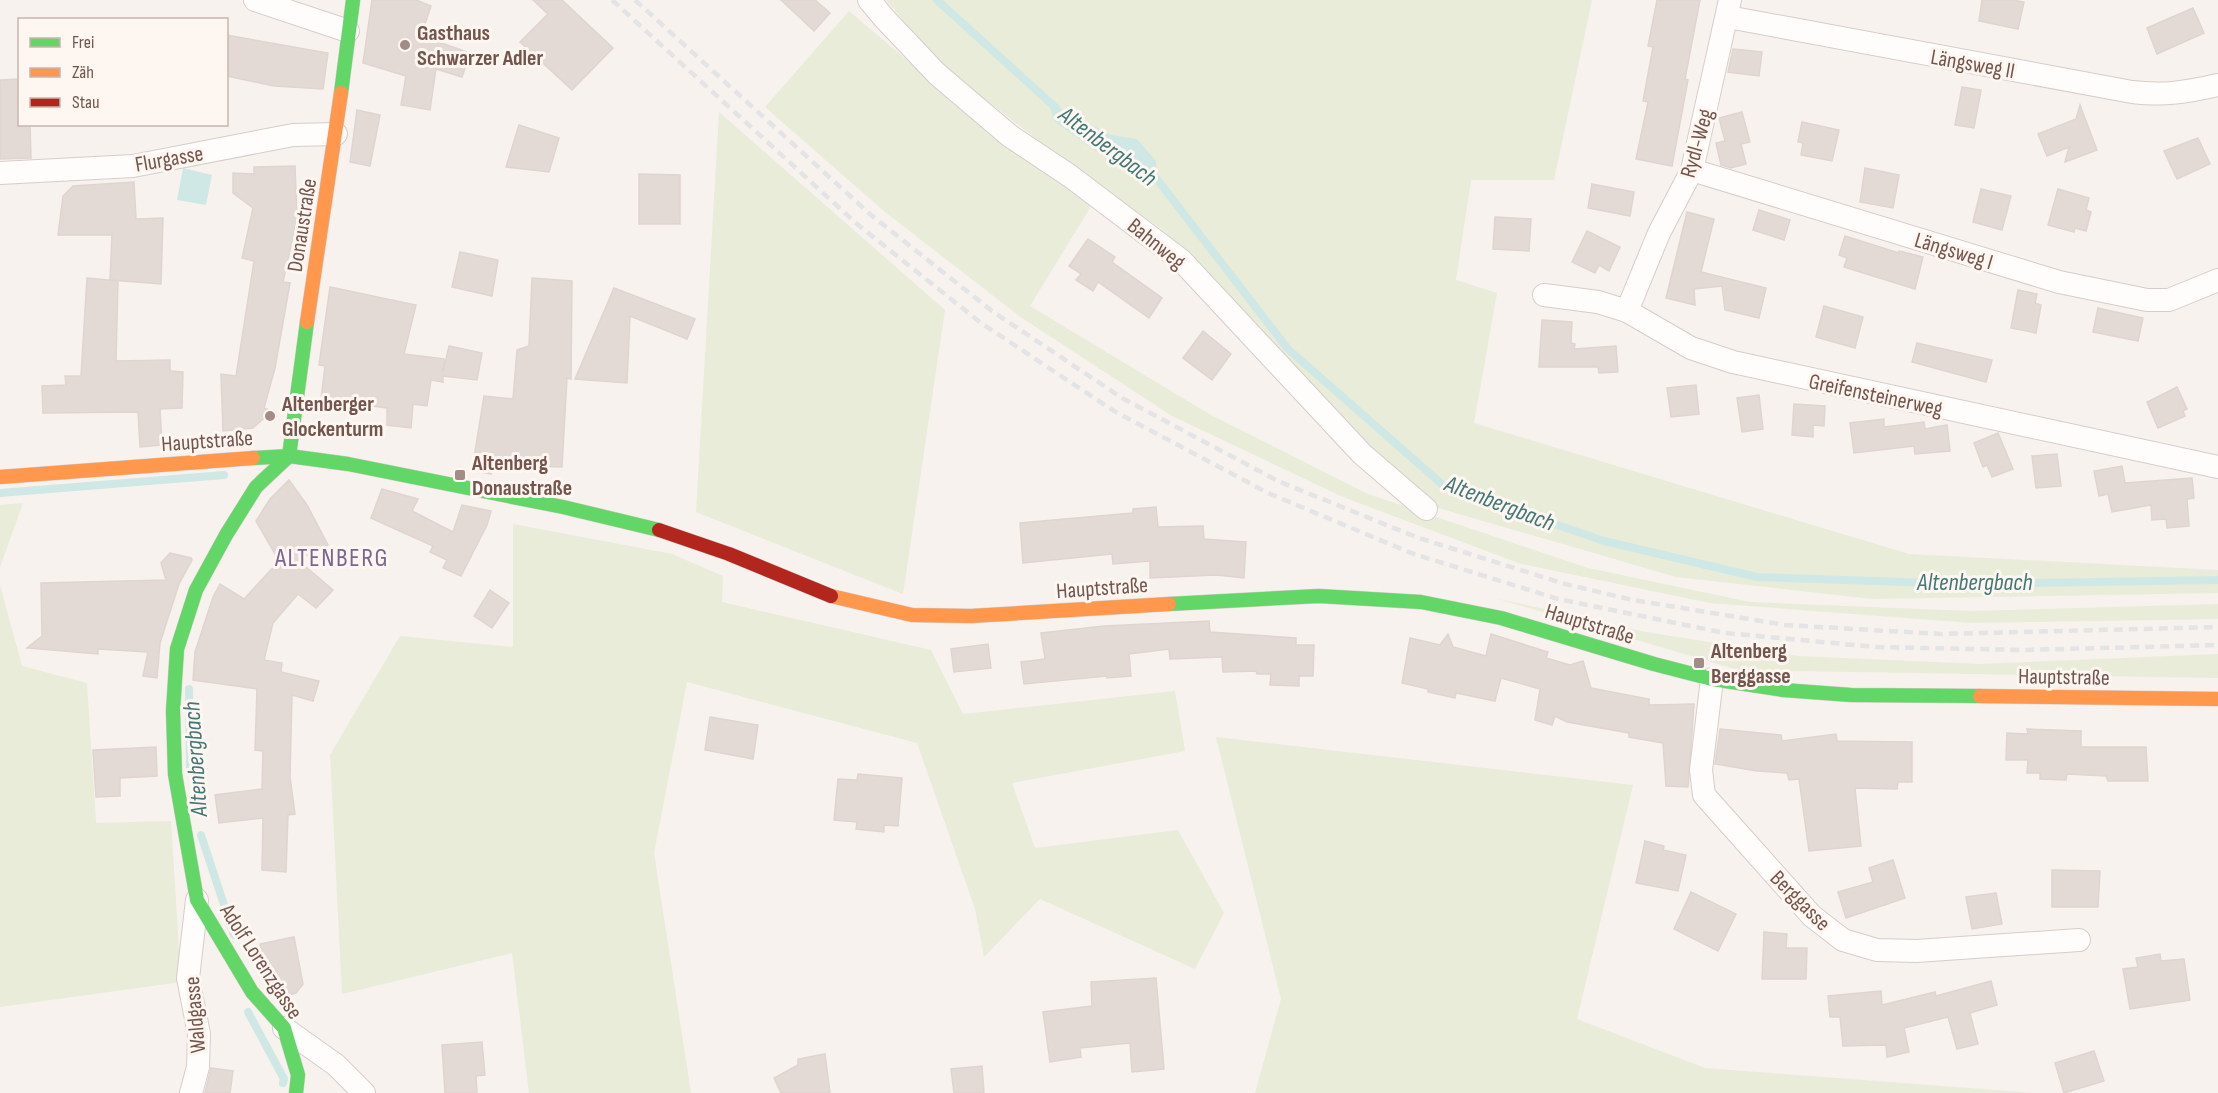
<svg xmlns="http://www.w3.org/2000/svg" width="2218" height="1093" viewBox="0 0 2218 1093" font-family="'Sofia Sans Condensed',sans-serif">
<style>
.green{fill:#e8ecd9}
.water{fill:#d0e8e5}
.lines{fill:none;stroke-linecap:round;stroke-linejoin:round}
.stream{stroke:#d0e8e5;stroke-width:8}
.building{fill:#e4dad5;stroke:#dfd4d0;stroke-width:1.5}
.street-casing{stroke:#d6cdca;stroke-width:24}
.fast-casing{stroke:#d6cdca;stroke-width:15}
.slow-casing{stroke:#d6cdca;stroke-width:15}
.jam-casing{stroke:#d6cdca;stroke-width:15}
.street{stroke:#fefdfc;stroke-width:22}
.fast{stroke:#63d668;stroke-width:14}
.slow{stroke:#ff974d;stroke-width:14}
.jam{stroke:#b3261e;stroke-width:14}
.rail{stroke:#e4e3e5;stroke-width:4.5;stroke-dasharray:9 6;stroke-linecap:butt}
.poi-dot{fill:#a28c86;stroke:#fef6f0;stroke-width:2}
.labels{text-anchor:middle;stroke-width:6;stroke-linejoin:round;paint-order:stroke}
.poi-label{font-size:22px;font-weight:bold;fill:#74554e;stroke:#fef6f0;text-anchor:start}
.street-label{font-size:22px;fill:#74554e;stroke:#fef6f0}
.water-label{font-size:24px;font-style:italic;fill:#427877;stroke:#fef6f0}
.quarter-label{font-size:26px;letter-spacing:1.5px;fill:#7a6690;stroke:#fef6f0}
</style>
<rect width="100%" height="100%" fill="#f7f2ed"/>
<g class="green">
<path d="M886 0H1592L1554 180H1471L1456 280 1497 293 1474 423 1909 554 2218 570V593L1873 599 1676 577 1435 507 1294 375 1164 231 1049 149 940 64Z"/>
<path d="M849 11 999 138 1093 203 1030 306 1211 415 1368 494 1588 568 1750 602 1970 611 2218 604V619L1972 623 1710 603 1521 564 1343 497 1172 416 1022 318 885 212 765 107Z"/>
<path d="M719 112 945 310 903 594 696 512Z"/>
<path d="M23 503 0 567V505Z"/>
<path d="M513 524 672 554 723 576 722 602 931 650 963 714 1175 691 1185 751 1012 783 1035 848 1178 830 1224 913 1195 969 1040 899 984 957 975 909 917 743 687 682 654 853 691 1093H529L512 953 342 994 330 755 400 636 513 647Z"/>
<path d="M0 585 22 666 87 683 96 823 171 821 181 982 0 1007Z"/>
<path d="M1495 598 1646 632 1798 656 1980 664 2218 654V678L1738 670Z"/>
<path d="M1216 737 1633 785 1577 1019 1705 1068 2035 1093H1255L1281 999Z"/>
</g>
<g class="water">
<path d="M1048 102 1111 135 1137 139 1156 161V178L1123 170 1055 122Z"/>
<path d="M183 168 212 175 206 205 177 200Z"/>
</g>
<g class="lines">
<g class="stream">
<path d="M937 0 1056 108"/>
<path d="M1149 173 1156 178 1288 349 1444 486 1604 541 1757 577 1964 584 2218 580"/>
<path d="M0 493 224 475"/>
<path d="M189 689 190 770"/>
<path d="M201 835 234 935"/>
<path d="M248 1012 284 1079 283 1083"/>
</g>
</g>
<g class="building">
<path d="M372 0H416L431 6 421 36 470 53 462 77 436 69 430 110 401 105 406 76 363 63Z"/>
<path d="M533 0H562L613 48 572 90 520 42 548 14Z"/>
<path d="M781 0H815L830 13 814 31Z"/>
<path d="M1657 0H1700L1685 79 1688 80 1672 166 1636 159 1648 102 1643 101 1653 47 1648 46Z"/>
<path d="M1982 0H2012L2024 2 2018 29 1979 21Z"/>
<path d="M2193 8 2204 33 2157 54 2147 28Z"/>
<path d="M226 35 328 53 323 89 274 86 226 76Z"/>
<path d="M1733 49 1762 52 1759 76 1728 72Z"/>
<path d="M20 79V124H30L31 158 0 159V80Z"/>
<path d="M1962 87 1981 90 1974 128 1955 125Z"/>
<path d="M2080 105 2097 150 2065 162 2069 147 2047 156 2038 134 2076 119Z"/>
<path d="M357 110 380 115 370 166 350 162Z"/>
<path d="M1742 112 1750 142 1741 144 1746 164 1731 168 1721 165 1716 143 1725 141 1719 118Z"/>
<path d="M1802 122 1839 130 1832 161 1801 155 1803 143 1798 142Z"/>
<path d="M519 125 559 138 549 172 506 167Z"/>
<path d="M2198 138 2210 164 2177 179 2164 151Z"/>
<path d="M295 166 297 218 283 282 290 283 275 368 264 408 272 411 253 428 223 431 221 374 236 376 254 261 242 258 253 208 233 193V173L254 174V167Z"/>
<path d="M1865 168 1899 175 1893 208 1860 202Z"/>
<path d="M639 174 680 175V224H639Z"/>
<path d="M134 182 136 219 163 218 161 284 110 280 112 235H58L63 196 73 186Z"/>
<path d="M1592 184 1634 192 1630 216 1588 208Z"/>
<path d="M1981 189 2011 196 2002 230 1973 222Z"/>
<path d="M2058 189 2089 198 2086 210 2091 212 2086 231 2075 228 2074 232 2048 225Z"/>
<path d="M1759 210 1790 220 1784 240 1753 230Z"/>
<path d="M1687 212 1714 219 1701 272 1766 288 1759 318 1725 310 1722 286 1694 289 1695 305 1666 298Z"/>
<path d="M1495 217 1531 219 1529 251 1493 249Z"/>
<path d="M1587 231 1620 247 1609 271 1599 265 1595 273 1572 262Z"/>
<path d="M1845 236 1899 253V251L1923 257 1915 289 1844 267 1847 258 1839 255Z"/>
<path d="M1088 239 1115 257 1112 262 1162 298 1149 318 1098 282 1093 291 1076 280 1081 274 1069 266Z"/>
<path d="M460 252 498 260 492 296 452 287Z"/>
<path d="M87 278 118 281 116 361 170 360V371L183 372 182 408 160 409 162 445 140 447 138 412 43 413 42 386 66 385 65 376H81Z"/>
<path d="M532 278 572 281 571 379 567 378 562 467 493 465 491 474 472 470 484 396 513 399 517 350 529 346Z"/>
<path d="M330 287 416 305 404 354 444 359 443 372 449 346 482 353 477 380 443 376V382L431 380 427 406 413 404 411 428 387 425V408L321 399 325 366 319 365Z"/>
<path d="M614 288 695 319 687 339 630 316 627 383 575 379Z"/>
<path d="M2018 290 2037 294 2035 303 2041 305 2036 333 2011 328Z"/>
<path d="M1824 306 1863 317 1855 348 1816 337Z"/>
<path d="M2098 308 2143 318 2138 341 2093 332Z"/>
<path d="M1542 320 1572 322 1571 343 1575 344 1574 349 1616 346 1618 372 1599 373 1598 367H1539Z"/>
<path d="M1203 331 1231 354 1212 380 1183 358Z"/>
<path d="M1917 343 1992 360 1986 382 1912 362Z"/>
<path d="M1696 385 1699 414 1671 417 1667 388Z"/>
<path d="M2177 387 2187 409 2183 411 2185 416 2158 428 2147 402Z"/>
<path d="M1759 395 1763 429 1742 432 1737 398Z"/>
<path d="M1794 404 1825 406 1824 426 1813 425V437L1792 435Z"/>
<path d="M1884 419V427L1924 422 1925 429 1947 425 1950 451 1915 454 1914 446 1854 453 1850 423Z"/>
<path d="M1998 433 2013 469 1992 477 1987 465 1983 467 1974 443Z"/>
<path d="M2057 454 2061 486 2036 488 2032 456Z"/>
<path d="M2122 466 2125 483 2192 478 2194 498 2187 499 2189 526 2167 528 2166 519 2152 520 2151 505 2112 512 2108 494 2099 496 2094 471Z"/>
<path d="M289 480 307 505 328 545 298 560 333 590 316 608 298 594 273 623 264 660 282 663 281 672 319 681 313 701 292 695 290 777 295 814 288 815 286 872 262 870 263 818 219 823 215 795 262 789 263 751 255 750 257 689 193 680 195 652 213 597 220 584 244 599 279 561 256 521 270 499Z"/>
<path d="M382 489 418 499 412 511 453 532 462 505 491 511 487 525 461 576 443 568 447 560 430 552 433 546 371 518Z"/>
<path d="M1156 507 1158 527 1203 526 1204 539 1246 542 1244 578 1216 575 1150 578V561L1113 564 1112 554 1023 563 1020 523 1133 513V509Z"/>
<path d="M170 553 191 558 192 560 179 584 160 643 157 678 143 676 148 652 98 649V654L27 648 42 636 41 583 166 580 161 563Z"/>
<path d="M490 590 509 603 492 628 474 616Z"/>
<path d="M1209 621 1210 632 1296 638V645H1314L1313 676H1299V686L1270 685 1271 674H1257L1256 671 1223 672 1222 657 1170 659 1169 649 1129 654 1131 676 1107 678V676L1024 684 1021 662 1045 659 1041 633 1104 626Z"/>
<path d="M1448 634 1453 647 1486 656 1491 634 1548 652 1546 658 1570 665 1583 661 1591 688 1649 699V705L1694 704 1688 787 1666 786 1663 743 1629 737V733L1567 722 1555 716 1552 725 1535 720 1540 689 1501 678 1495 701 1456 693 1455 698 1428 692V689L1402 683 1410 638 1440 645Z"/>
<path d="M988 644 991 668 954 672 951 649Z"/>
<path d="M710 717 758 725 753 759 705 750Z"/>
<path d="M1720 729 1781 735 1782 741 1836 734 1837 741 1912 742V782H1898L1897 789 1855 788 1861 846 1809 851 1799 779 1789 780 1787 773 1757 771 1715 764Z"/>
<path d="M2027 729 2081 731V747H2146L2148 781H2108L2106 776 2067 774 2066 780 2040 779V773H2027L2028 760H2006L2007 733 2028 734Z"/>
<path d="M156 747 157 776 120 778V796L96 797 93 750Z"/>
<path d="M858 774 902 778 898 826 884 825V832L856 829 857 822 834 820 838 779 857 780Z"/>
<path d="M1645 841 1664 846 1663 850 1686 855 1678 891 1636 883Z"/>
<path d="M1893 860 1905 898 1846 918 1838 892 1873 882 1869 868Z"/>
<path d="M2052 870 2100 871 2098 907H2052Z"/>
<path d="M1691 892 1736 914 1718 951 1674 929Z"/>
<path d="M1996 893 2002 924 1972 929 1966 897Z"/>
<path d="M1764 932 1787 934 1786 948H1807L1806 979H1762Z"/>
<path d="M294 937 303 984 296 993 281 997 279 987 273 989 268 983 260 944Z"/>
<path d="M2160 954 2161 961 2184 959 2190 1000 2130 1009 2123 969 2138 967 2136 958Z"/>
<path d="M1156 978 1164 1069 1132 1072 1130 1043 1080 1048 1081 1057 1050 1062 1043 1012 1092 1006 1091 982Z"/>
<path d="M1991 981 1997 1005 1970 1013 1978 1044 1957 1049 1948 1017 1904 1028 1909 1052 1887 1057 1886 1045 1843 1046 1840 1017H1830L1828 996 1881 991 1882 1005 1935 992 1936 996Z"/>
<path d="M482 1042 485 1075 476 1076 477 1093H445L442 1045Z"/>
<path d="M2094 1051 2104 1081 2064 1093 2055 1063Z"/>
<path d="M825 1054 830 1093H781L774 1078 798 1065V1059Z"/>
<path d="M982 1066 984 1093H954L951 1069Z"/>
<path d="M211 1068 233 1071 230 1093H205Z"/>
</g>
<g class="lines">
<defs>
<g id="street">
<path d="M255 0 348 31"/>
<path d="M869 0 884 18 937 74 1010 136 1070 176 1181 260 1362 454 1426 509"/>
<path d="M1728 17 2132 92C2164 96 2187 92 2218 85"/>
<path d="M1692 170 2059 282 2147 300H2169L2218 280"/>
<path d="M0 173 133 166 293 135 336 134"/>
<path d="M1544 295 1598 302 1627 311 1691 348 1733 362 2218 467"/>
<path d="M1627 311 1659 233 1692 170 1730 0"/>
<path d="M1712 679 1701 770 1704 795 1812 916 1843 940 1877 950 1916 951 2079 940"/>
<path d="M284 1028 336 1065 364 1093"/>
<path d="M191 1093 198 1067 199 1034 188 978 197 900"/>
</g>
<g id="fast">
<path d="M341 93 353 0"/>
<path d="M253 458 289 456 348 464 563 507 659 530"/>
<path d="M1169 604 1319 596 1421 602 1501 618 1654 664 1712 679 1783 690 1851 695 1980 696"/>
<path d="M296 1093 298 1075 284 1028 252 992 197 900 175 774 173 711 177 649 196 590 226 535 256 487 289 456 307 322"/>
</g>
<g id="slow">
<path d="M307 322 341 93"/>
<path d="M0 477 253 458"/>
<path d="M831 596 912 615 971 616 1169 604"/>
<path d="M1980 696 2218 699"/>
</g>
<path id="jam" d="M659 530 729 554 831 596"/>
</defs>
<use href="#street" class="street-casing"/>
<use href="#fast" class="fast-casing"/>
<use href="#slow" class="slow-casing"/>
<use href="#jam" class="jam-casing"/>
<use href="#street" class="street"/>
<use href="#fast" class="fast"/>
<use href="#slow" class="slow"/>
<use href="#jam" class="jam"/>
<g class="rail">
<path d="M612 0 857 224 981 323 1114 411 1268 493 1411 553 1558 599 1725 633 1876 647 2025 650 2218 645"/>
<path d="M635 0 871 215 992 311 1122 398 1278 481 1416 537 1565 584 1633 600 1785 625 1941 634 2218 627"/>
</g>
</g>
<g class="poi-dot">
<circle cx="405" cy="45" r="6"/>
<circle cx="270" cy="416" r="6"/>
<rect x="454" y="469" width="12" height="12" rx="3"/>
<rect x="1693" y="657" width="12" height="12" rx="3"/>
</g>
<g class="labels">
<g class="poi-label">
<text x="417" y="40">Gasthaus<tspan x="417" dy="25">Schwarzer Adler</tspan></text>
<text x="282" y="411">Altenberger<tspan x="282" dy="25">Glockenturm</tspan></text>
<text x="472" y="470">Altenberg<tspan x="472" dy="25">Donaustraße</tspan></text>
<text x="1711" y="658">Altenberg<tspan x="1711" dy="25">Berggasse</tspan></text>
</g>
<g class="street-label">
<text transform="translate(1973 63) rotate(10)" y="8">Längsweg II</text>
<text transform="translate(1696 143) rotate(-74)" y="8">Rydl-Weg</text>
<text transform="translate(169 158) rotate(-10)" y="8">Flurgasse</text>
<text transform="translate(301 225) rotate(-81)" y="8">Donaustraße</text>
<text transform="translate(1157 243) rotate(39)" y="8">Bahnweg</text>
<text transform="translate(1954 250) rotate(17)" y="8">Längsweg I</text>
<text transform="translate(1876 394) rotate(12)" y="8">Greifensteinerweg</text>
<text transform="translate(207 440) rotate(-4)" y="8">Hauptstraße</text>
<text transform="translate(1102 587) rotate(-4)" y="8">Hauptstraße</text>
<text transform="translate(1590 623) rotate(17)" y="8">Hauptstraße</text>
<text transform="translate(2064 676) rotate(1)" y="8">Hauptstraße</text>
<text transform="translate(1801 900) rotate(45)" y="8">Berggasse</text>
<text transform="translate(262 961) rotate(57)" y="8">Adolf Lorenzgasse</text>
<text transform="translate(194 1015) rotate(-95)" y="8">Waldgasse</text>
</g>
<g class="water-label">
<text transform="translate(1108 146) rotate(37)" y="8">Altenbergbach</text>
<text transform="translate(1500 503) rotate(21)" y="8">Altenbergbach</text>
<text x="1975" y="590">Altenbergbach</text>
<text transform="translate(195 759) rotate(-94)" y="8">Altenbergbach</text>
</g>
<g class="quarter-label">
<text x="332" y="566">ALTENBERG</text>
</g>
</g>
<rect x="18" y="18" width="210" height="108" fill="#fef6f0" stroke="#c7b6af" stroke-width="1.5"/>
<rect x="30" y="38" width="30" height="9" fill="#63d668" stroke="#c7b6af" stroke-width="1.5"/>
<text x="72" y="48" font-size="18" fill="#74554e">Frei</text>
<rect x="30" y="68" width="30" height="9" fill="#ff974d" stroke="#c7b6af" stroke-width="1.5"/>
<text x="72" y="78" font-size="18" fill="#74554e">Zäh</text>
<rect x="30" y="98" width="30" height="9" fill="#b3261e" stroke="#c7b6af" stroke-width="1.5"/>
<text x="72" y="108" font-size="18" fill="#74554e">Stau</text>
</svg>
